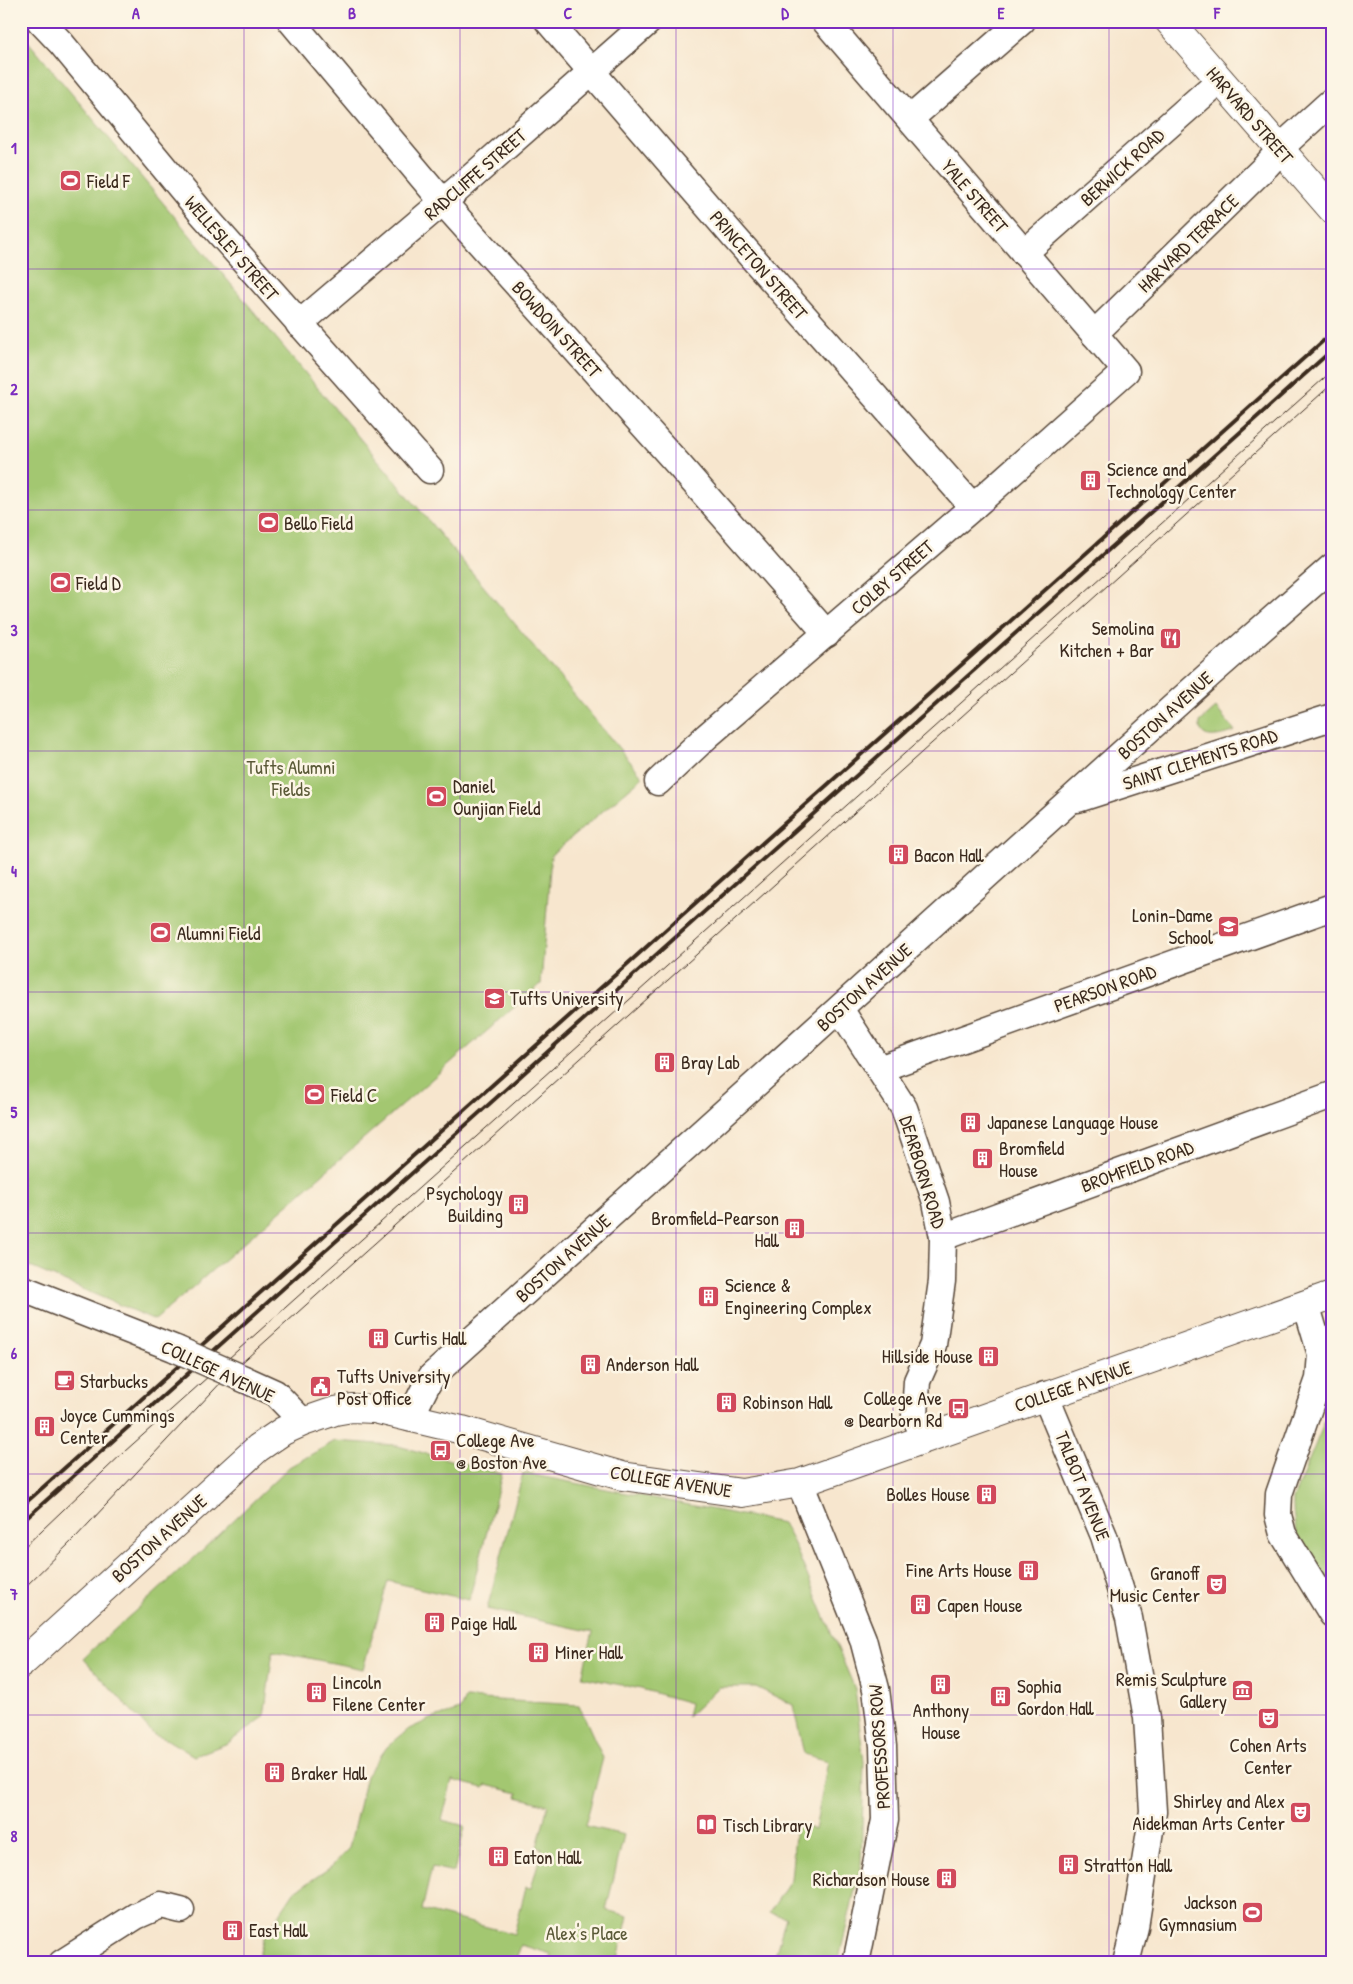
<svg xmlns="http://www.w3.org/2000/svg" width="1353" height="1984" viewBox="0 0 1353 1984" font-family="'Patrick Hand',sans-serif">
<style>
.green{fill:#a3c771;stroke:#6f7848;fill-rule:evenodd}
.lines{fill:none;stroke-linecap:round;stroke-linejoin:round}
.minor-casing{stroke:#574638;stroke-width:29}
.major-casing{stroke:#574638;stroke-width:30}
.minor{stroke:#fff;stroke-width:26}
.major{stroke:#fff;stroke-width:28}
.tram{stroke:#3b2a1e;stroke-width:1}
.rail{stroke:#3b2a1e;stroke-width:4}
.minor-bridge-casing{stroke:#574638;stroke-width:29;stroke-linecap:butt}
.minor-bridge{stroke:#fff;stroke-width:26}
.grid{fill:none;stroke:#7b2cbf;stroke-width:1;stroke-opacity:0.55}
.labels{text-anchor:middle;stroke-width:5;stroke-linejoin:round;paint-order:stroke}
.street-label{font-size:19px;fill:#3b2a1e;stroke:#fcf5e5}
.poi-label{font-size:19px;fill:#3b2a1e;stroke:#fcf5e5;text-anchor:start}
.park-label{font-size:19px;fill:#5a5937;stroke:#fcf5e5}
.neatline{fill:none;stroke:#7b2cbf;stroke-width:2}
.grid-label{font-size:16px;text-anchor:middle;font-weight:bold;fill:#7b2cbf}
</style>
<rect width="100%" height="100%" fill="#fcf5e5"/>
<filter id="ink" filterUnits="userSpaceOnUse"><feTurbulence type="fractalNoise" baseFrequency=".02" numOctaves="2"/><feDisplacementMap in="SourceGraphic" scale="10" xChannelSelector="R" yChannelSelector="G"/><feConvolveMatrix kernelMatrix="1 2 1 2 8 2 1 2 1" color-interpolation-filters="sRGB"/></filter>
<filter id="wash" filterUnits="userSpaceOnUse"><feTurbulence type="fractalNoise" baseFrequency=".0096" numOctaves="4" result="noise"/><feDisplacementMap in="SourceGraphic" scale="20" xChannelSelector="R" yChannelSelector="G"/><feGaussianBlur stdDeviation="1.12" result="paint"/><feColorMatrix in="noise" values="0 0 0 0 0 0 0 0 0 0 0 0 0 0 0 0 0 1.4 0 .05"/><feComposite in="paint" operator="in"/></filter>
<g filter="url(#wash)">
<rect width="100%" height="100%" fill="#f7e6ce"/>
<g class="green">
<path d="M21 33 643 777 551 855 541 984 155 1320 21 1263Z"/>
<path d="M1216 708 1235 731C1224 735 1198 744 1200 722Z"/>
<path d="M1332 1404V1585C1308 1553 1292 1541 1293 1499Z"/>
<path d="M335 1441 394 1445 502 1474 469 1600 388 1581 363 1669 273 1651 264 1717 228 1743 194 1756 166 1739 154 1735 83 1658 194 1558 289 1467Z"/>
<path d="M523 1473 783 1523 794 1544 855 1689 864 1762 861 1864 838 1963H773L786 1917 769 1913 791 1880 796 1823 815 1830 828 1761 804 1754 793 1705 756 1687H719L687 1717 690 1703 641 1689 582 1677 593 1632 487 1609Z"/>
<path d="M465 1698 579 1705 603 1758 585 1826 624 1835 606 1910 628 1916 617 1963H549L551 1954 521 1945 515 1963H257L264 1937 294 1892 331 1867 349 1848 366 1776 387 1747 409 1729 431 1719 460 1710ZM452 1780 484 1788 486 1785 518 1793 517 1797 548 1805 537 1847 542 1849 531 1888 526 1887 514 1934 422 1910 432 1867 454 1872 465 1826 442 1820Z"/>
</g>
</g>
<g filter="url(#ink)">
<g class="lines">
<defs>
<g id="minor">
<path d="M40 21 61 43 200 211 430 470"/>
<path d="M291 21 443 202 678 464 827 634"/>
<path d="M548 21 735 238 973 507"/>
<path d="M910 119 1022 21"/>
<path d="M1024 253 1220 80"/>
<path d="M299 324 458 189 649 21"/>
<path d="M1094 334 1266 166 1290 139 1332 101"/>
<path d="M658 782 707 736 973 507 1126 371 825 21"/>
<path d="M1078 799 1332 717"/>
<path d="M840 1009 904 1108 936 1202 943 1237 942 1281 933 1345 917 1381 915 1415 924 1439"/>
<path d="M879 1069 1332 907"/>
<path d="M943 1237 1332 1095"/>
<path d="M21 1288 176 1349"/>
<path d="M1306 1304 1321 1354 1319 1379 1279 1494 1278 1515 1283 1534 1332 1614"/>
<path d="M244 1379 275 1393 303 1422"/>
<path d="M1045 1395 1104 1536 1129 1618 1147 1718 1153 1811 1135 1927 1126 1963"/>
<path d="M410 1418 426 1386 432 1376 1210 674 1332 567"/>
<path d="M800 1483 863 1639 876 1689 883 1746 885 1820 856 1963"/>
<path d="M62 1963 136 1916 161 1905 181 1910"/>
</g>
<g id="major">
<path d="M1169 21 1332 209"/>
<path d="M21 1664 258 1448 283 1431 303 1422 335 1411 352 1408 374 1409 462 1430 622 1476 742 1493 800 1483 1332 1295"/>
</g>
</defs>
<use href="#minor" class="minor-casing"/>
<use href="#major" class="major-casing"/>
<use href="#minor" class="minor"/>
<use href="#major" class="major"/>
<g class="tram">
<path d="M21 1550 124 1452 1332 371"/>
<path d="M21 1591 75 1538 228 1375 1332 384"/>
</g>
<g class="rail">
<path d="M21 1507 1332 333"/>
<path d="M21 1523 1332 350"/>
</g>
<defs>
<path id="minor-bridge" d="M176 1349 244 1379"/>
</defs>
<use href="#minor-bridge" class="minor-bridge-casing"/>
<use href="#minor-bridge" class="minor-bridge"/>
</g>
</g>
<path class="grid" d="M244 21V1963M460 21V1963M676 21V1963M893 21V1963M1109 21V1963M21 269H1332M21 510H1332M21 751H1332M21 992H1332M21 1233H1332M21 1474H1332M21 1715H1332"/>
<defs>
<symbol id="stadium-square" viewBox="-11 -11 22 22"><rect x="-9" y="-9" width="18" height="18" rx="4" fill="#d1495b" stroke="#fcf5e5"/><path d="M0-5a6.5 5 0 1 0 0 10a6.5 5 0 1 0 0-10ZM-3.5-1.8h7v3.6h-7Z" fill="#fff"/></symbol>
<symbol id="building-square" viewBox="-11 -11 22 22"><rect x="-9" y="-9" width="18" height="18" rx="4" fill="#d1495b" stroke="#fcf5e5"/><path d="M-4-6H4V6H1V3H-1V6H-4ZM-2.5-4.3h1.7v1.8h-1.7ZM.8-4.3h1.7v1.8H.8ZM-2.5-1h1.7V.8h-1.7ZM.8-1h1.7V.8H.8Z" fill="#fff"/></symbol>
<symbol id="restaurant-square" viewBox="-11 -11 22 22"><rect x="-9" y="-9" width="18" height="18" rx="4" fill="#d1495b" stroke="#fcf5e5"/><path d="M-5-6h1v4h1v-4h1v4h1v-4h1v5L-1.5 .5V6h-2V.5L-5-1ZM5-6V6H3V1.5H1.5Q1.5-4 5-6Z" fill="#fff"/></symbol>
<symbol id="school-square" viewBox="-11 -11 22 22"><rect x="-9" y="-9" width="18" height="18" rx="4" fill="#d1495b" stroke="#fcf5e5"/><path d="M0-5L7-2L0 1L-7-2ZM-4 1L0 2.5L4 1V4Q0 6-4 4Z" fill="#fff"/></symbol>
<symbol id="university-square" viewBox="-11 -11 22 22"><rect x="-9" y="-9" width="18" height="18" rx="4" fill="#d1495b" stroke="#fcf5e5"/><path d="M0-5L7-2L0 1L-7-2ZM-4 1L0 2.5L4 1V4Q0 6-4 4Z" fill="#fff"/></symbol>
<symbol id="cafe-square" viewBox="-11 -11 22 22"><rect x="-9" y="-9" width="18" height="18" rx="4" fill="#d1495b" stroke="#fcf5e5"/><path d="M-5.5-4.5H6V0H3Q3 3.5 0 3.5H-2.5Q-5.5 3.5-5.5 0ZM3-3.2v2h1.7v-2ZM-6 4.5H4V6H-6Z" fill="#fff"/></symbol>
<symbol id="civic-square" viewBox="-11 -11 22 22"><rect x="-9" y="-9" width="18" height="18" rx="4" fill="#d1495b" stroke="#fcf5e5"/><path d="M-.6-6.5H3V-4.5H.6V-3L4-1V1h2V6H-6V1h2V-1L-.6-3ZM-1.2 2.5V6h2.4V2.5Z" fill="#fff"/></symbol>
<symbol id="bus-square" viewBox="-11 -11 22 22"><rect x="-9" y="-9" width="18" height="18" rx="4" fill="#d1495b" stroke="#fcf5e5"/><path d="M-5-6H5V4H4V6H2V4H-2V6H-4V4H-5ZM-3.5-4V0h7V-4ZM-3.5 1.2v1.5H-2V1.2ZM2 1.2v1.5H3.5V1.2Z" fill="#fff"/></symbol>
<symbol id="theatre-square" viewBox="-11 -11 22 22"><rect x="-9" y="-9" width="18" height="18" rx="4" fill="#d1495b" stroke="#fcf5e5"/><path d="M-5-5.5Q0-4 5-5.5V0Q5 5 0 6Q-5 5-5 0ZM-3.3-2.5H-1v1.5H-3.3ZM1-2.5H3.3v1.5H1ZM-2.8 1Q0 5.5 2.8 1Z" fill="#fff"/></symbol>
<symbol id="museum-square" viewBox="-11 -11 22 22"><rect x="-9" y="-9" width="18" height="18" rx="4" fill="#d1495b" stroke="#fcf5e5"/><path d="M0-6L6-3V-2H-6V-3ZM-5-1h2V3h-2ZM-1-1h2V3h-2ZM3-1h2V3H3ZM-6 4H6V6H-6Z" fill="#fff"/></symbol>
<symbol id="library-square" viewBox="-11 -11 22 22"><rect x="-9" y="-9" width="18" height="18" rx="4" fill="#d1495b" stroke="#fcf5e5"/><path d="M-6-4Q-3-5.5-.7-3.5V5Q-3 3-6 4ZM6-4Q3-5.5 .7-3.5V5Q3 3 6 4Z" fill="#fff"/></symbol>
</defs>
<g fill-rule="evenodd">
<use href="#stadium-square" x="58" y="168" width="25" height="25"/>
<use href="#building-square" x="1078" y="468" width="25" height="25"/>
<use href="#stadium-square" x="256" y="510" width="25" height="25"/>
<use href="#stadium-square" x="48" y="570" width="25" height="25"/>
<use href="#restaurant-square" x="1158" y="626" width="25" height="25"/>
<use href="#stadium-square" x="424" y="784" width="25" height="25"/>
<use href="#building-square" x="886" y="842" width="25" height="25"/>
<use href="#school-square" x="1216" y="914" width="25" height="25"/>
<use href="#stadium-square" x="148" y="920" width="25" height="25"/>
<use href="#university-square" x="482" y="986" width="25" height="25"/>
<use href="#building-square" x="652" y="1050" width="25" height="25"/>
<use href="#stadium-square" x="302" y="1082" width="25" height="25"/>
<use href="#building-square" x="958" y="1110" width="25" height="25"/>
<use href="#building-square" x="970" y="1146" width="25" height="25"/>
<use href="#building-square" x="506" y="1192" width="25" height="25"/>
<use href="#building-square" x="782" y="1216" width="25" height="25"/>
<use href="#building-square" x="696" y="1284" width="25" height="25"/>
<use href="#building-square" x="366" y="1326" width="25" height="25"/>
<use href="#building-square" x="976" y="1344" width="25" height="25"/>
<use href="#building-square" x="578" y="1352" width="25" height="25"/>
<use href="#cafe-square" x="52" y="1368" width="25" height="25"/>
<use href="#civic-square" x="308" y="1374" width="25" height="25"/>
<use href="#building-square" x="714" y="1390" width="25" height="25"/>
<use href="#bus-square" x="946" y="1396" width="25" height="25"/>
<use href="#building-square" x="32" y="1414" width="25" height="25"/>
<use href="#bus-square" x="428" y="1438" width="25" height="25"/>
<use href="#building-square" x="974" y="1482" width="25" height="25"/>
<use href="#building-square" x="1016" y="1558" width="25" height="25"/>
<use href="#theatre-square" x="1204" y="1572" width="25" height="25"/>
<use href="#building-square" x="908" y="1592" width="25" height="25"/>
<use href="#building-square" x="422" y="1610" width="25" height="25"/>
<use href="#building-square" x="526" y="1640" width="25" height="25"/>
<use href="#building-square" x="928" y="1672" width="25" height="25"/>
<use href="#museum-square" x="1230" y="1678" width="25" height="25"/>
<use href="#building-square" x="304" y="1680" width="25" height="25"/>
<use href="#building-square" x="988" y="1684" width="25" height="25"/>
<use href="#theatre-square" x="1256" y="1706" width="25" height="25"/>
<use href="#building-square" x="262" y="1760" width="25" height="25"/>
<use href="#theatre-square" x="1288" y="1800" width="25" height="25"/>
<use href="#library-square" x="694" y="1812" width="25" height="25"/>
<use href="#building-square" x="486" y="1844" width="25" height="25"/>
<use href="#building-square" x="1056" y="1852" width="25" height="25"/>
<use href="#building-square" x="934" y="1866" width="25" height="25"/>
<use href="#stadium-square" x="1240" y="1900" width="25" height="25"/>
<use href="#building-square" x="220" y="1918" width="25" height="25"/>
</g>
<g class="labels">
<g class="street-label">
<text transform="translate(1250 115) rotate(49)" y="7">HARVARD STREET</text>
<text transform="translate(1122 167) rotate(-42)" y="7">BERWICK ROAD</text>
<text transform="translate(475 174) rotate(-41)" y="7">RADCLIFFE STREET</text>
<text transform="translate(975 196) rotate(49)" y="7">YALE STREET</text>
<text transform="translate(1188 243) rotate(-44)" y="7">HARVARD TERRACE</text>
<text transform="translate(232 248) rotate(49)" y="7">WELLESLEY STREET</text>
<text transform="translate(759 265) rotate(49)" y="7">PRINCETON STREET</text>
<text transform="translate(557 329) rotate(48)" y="7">BOWDOIN STREET</text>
<text transform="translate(892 577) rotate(-41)" y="7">COLBY STREET</text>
<text transform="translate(1165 715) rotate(-42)" y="7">BOSTON AVENUE</text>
<text transform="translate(1200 759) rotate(-18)" y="7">SAINT CLEMENTS ROAD</text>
<text transform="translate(864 987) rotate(-42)" y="7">BOSTON AVENUE</text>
<text transform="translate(1105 988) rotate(-20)" y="7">PEARSON ROAD</text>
<text transform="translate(1137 1166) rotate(-20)" y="7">BROMFIELD ROAD</text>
<text transform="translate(923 1172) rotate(73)" y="7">DEARBORN ROAD</text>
<text transform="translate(563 1258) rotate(-42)" y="7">BOSTON AVENUE</text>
<text transform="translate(218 1371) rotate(25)" y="7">COLLEGE AVENUE</text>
<text transform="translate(1073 1386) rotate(-19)" y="7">COLLEGE AVENUE</text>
<text transform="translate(671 1481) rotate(9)" y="7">COLLEGE AVENUE</text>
<text transform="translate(1083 1486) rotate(68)" y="7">TALBOT AVENUE</text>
<text transform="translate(159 1538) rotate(-42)" y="7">BOSTON AVENUE</text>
<text transform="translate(879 1747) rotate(-94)" y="7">PROFESSORS ROW</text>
</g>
<g class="poi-label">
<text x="87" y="188">Field F</text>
<text x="1107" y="476">Science and<tspan x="1107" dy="22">Technology Center</tspan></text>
<text x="284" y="530">Bello Field</text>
<text x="76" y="590">Field D</text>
<text x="1154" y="635" text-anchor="end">Semolina<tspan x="1154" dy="22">Kitchen + Bar</tspan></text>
<text x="453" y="793">Daniel<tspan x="453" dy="22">Ounjian Field</tspan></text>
<text x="914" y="862">Bacon Hall</text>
<text x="1213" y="922" text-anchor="end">Lonin-Dame<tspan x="1213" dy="22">School</tspan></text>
<text x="177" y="940">Alumni Field</text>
<text x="510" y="1005">Tufts University</text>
<text x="681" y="1069">Bray Lab</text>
<text x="331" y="1102">Field C</text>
<text x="987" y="1129">Japanese Language House</text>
<text x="999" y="1155">Bromfield<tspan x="999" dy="22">House</tspan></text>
<text x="503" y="1200" text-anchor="end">Psychology<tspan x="503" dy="22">Building</tspan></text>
<text x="779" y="1225" text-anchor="end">Bromfield-Pearson<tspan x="779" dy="22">Hall</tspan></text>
<text x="725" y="1292">Science &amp;<tspan x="725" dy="22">Engineering Complex</tspan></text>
<text x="394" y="1345">Curtis Hall</text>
<text x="973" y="1363" text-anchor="end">Hillside House</text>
<text x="606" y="1371">Anderson Hall</text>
<text x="337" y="1383">Tufts University<tspan x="337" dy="22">Post Office</tspan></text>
<text x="80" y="1388">Starbucks</text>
<text x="942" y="1405" text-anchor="end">College Ave<tspan x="942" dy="22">@ Dearborn Rd</tspan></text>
<text x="743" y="1409">Robinson Hall</text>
<text x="60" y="1422">Joyce Cummings<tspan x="60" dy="22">Center</tspan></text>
<text x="456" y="1447">College Ave<tspan x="456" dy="22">@ Boston Ave</tspan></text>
<text x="970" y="1501" text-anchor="end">Bolles House</text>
<text x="1012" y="1577" text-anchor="end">Fine Arts House</text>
<text x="1200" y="1580" text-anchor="end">Granoff<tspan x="1200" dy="22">Music Center</tspan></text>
<text x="937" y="1612">Capen House</text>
<text x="451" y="1630">Paige Hall</text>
<text x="555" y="1659">Miner Hall</text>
<text x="1227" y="1686" text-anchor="end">Remis Sculpture<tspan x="1227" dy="22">Gallery</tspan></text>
<text x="333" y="1689">Lincoln<tspan x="333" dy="22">Filene Center</tspan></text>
<text x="1017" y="1693">Sophia<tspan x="1017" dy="22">Gordon Hall</tspan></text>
<text x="941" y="1717" text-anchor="middle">Anthony<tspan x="941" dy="22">House</tspan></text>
<text x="1268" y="1752" text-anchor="middle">Cohen Arts<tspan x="1268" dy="22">Center</tspan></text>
<text x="291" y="1780">Braker Hall</text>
<text x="1285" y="1808" text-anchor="end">Shirley and Alex<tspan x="1285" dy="22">Aidekman Arts Center</tspan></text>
<text x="723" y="1832">Tisch Library</text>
<text x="514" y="1864">Eaton Hall</text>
<text x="1084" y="1872">Stratton Hall</text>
<text x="930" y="1886" text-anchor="end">Richardson House</text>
<text x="1237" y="1909" text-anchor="end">Jackson<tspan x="1237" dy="22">Gymnasium</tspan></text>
<text x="249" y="1937">East Hall</text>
</g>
<g class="park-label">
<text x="291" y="774">Tufts Alumni<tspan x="291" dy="22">Fields</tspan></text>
<text x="587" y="1940">Alex's Place</text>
</g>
</g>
<rect width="1353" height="1984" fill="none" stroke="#fcf5e5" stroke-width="55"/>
<rect x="28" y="28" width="1298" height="1928" class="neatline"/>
<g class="grid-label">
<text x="136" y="19">A</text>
<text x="352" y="19">B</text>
<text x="568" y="19">C</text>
<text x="785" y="19">D</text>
<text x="1001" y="19">E</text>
<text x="1217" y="19">F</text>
<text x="14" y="154">1</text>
<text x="14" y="395">2</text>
<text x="14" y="636">3</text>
<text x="14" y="877">4</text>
<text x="14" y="1118">5</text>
<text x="14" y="1359">6</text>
<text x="14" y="1600">7</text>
<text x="14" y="1842">8</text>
</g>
</svg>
